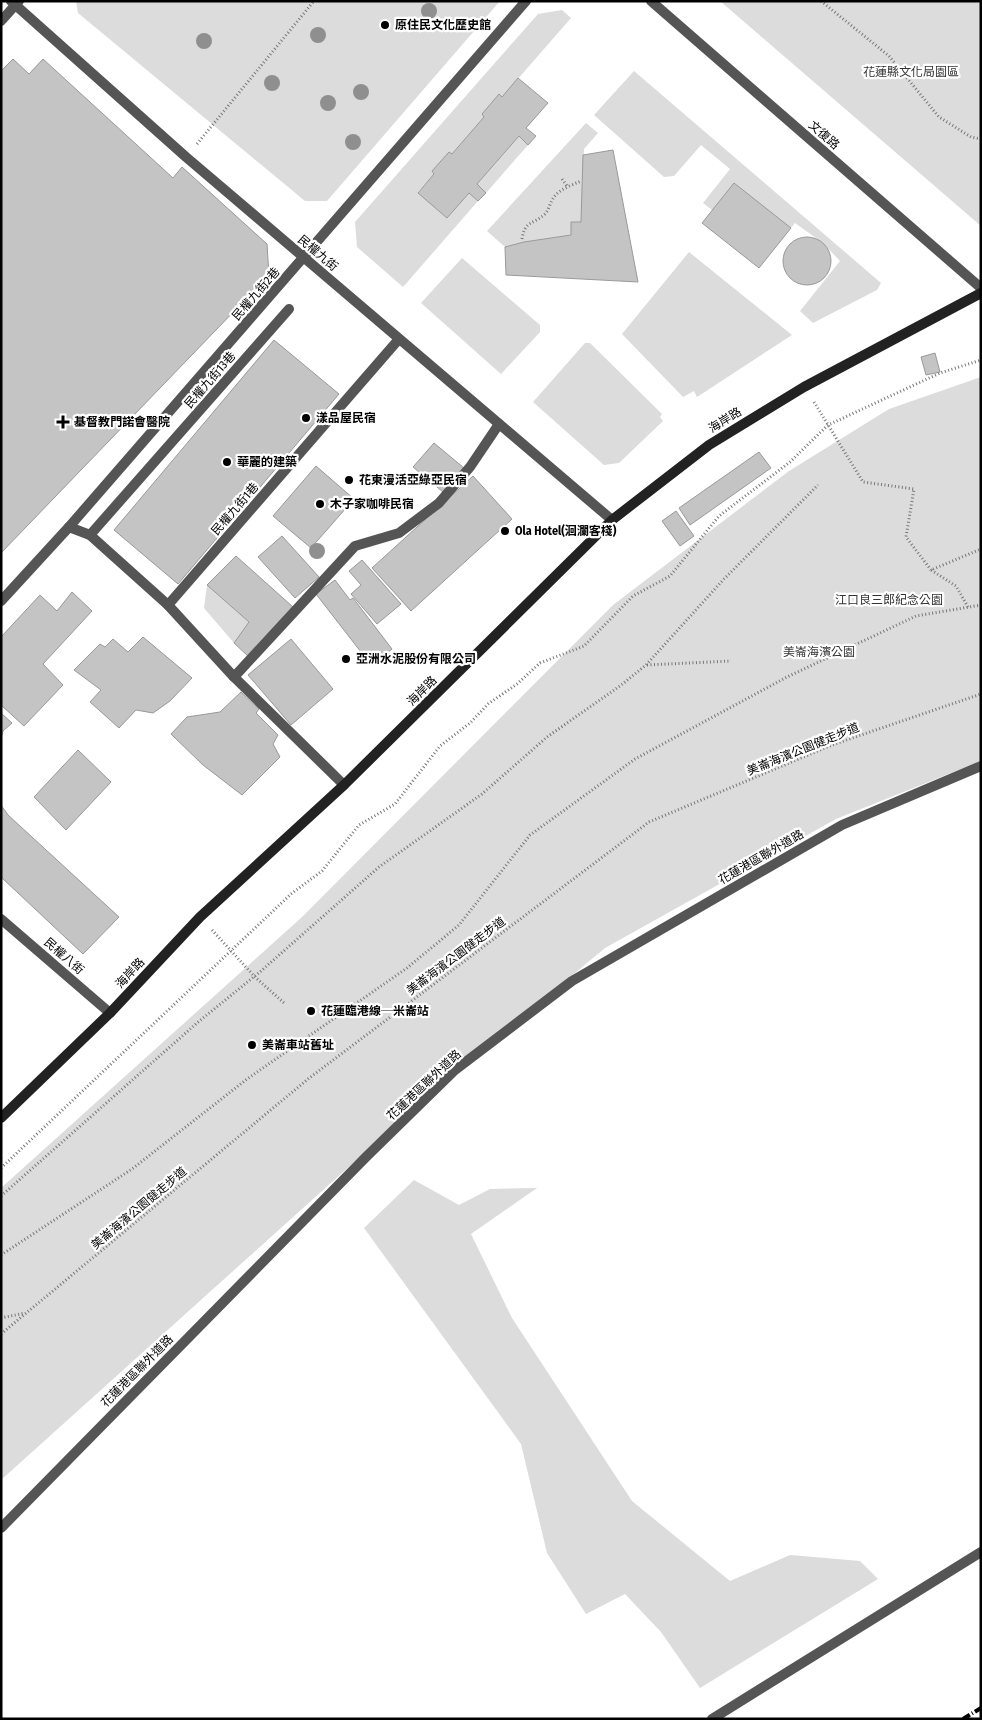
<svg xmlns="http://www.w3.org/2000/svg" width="982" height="1720" viewBox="0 0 982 1720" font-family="'Fira Sans Condensed','Noto Sans TC',sans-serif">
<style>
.green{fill:#dcdcdc}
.building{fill:#c4c4c4;stroke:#999}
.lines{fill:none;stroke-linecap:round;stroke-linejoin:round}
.path{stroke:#777;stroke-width:3;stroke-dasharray:1 2.5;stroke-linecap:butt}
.lane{stroke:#555;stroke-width:10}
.street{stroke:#555;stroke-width:10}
.secondary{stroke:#222;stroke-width:10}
.rail{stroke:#000;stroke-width:4;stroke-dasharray:8 2.5 1 2.5;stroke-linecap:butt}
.tree{fill:#8f8f8f}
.poi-dot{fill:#000;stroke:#fff;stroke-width:2}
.labels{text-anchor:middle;stroke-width:4.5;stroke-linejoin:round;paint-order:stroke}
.poi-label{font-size:12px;font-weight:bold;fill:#000;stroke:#fff;text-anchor:start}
.park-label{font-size:12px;fill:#333;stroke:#fff}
.street-label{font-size:12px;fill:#000;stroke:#fff}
</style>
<rect width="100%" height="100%" fill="#fff"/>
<g class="green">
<path d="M76 1H500L327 201H305L78 13Z"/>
<path d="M720 1H981V226Z"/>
<path d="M562 10 571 18 502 97 499 94 482 114 484 117 452 154 449 152 432 171 434 174 418 192 447 218 469 193 478 201 403 287 357 247 355 222 538 14Z"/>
<path d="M634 71 881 283 877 290 813 323 800 311 840 261 823 243 795 223 791 228 712 210 703 203 730 169 701 145 674 176 664 177 594 115Z"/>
<path d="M586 123 598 133 584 149 581 222H571V235L524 242 505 247 487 231Z"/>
<path d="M519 136 528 145 486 193 477 184Z"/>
<path d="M689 252 792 335 697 397 694 391 683 397 622 334Z"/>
<path d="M462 258 540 325V332L501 374 421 303Z"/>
<path d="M585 343H590L662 414 660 417 663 421 619 463 604 465 533 402Z"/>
<path d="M981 377V761L836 819 605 948 423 1100 1 1480V1188L302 917 613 605 789 471 889 409Z"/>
<path d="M207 585 249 622 234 643 204 608Z"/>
<path d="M414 1180 459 1205 490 1189 537 1188 471 1234 512 1318 632 1501 730 1581 790 1555 860 1561 878 1579 700 1688 661 1632 625 1594 586 1614 547 1553 521 1444 364 1228Z"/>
</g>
<g class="building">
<path d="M13 59 29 74 43 59 173 178 182 167 267 244 269 275 1 553V71Z"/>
<path d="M518 78 548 103 526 128 536 136 528 145 519 136 477 184 486 193 478 201 469 193 447 218 418 193 434 174 432 171 449 152 452 154 484 117 482 114 499 94 502 97Z"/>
<path d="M613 150 638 282 506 275 505 247 524 242 571 235V222H581L583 155Z"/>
<path d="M734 183 791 228 759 268 702 223Z"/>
<circle cx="807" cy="261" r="24"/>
<path d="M274 340 339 394 178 584 114 530Z"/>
<path d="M935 353 940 372 926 375 921 357Z"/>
<path d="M434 443 464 468 443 492 413 467Z"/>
<path d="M759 452 771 468 690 525 679 508Z"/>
<path d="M316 466 354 499 311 548 273 516Z"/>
<path d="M473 476 512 519 411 611 372 568Z"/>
<path d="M676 511 694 536 680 546 662 521Z"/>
<path d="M282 536 319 577 295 598 258 557Z"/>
<path d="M236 556 293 607 248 656 234 643 249 622 207 585Z"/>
<path d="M362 560 401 604 377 624 351 594 361 585 349 571Z"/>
<path d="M335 580 350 600 353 598 392 649 371 665 316 594Z"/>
<path d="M72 592 92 611 43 664 63 685 24 726 1 705V637L40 595 57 611Z"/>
<path d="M143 637 192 678 170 701 153 713 136 710 119 728 90 702 101 690 74 670 100 644 105 647 113 639 128 652Z"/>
<path d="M291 639 333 689 291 725 248 675Z"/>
<path d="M241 692 259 709 256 713 278 735 273 744 280 757 242 795 203 765 171 734 187 717 220 712Z"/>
<path d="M1 713 12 723 3 731 1 738Z"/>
<path d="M78 750 111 782 66 830 34 797Z"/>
<path d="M1 805 8 815 119 917 83 954 1 877Z"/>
</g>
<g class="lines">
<g class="path">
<path d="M821 1 889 56 939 117 971 137 981 139"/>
<path d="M197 144 314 1"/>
<path d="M562 179 567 186"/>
<path d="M522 239C525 220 533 225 545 214 549 210 550 202 554 197 560 189 572 185 581 181"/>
<path d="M814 402 863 482 914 489 906 537 931 570"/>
<path d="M968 607 956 586 931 570 981 549"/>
<path d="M647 665 731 661"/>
<path d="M212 930 255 977 284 1003"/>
<path d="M1 1168 291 894 322 871 359 825 395 804 440 746 470 723 488 704 517 684 540 663 584 646 633 596 670 576 719 516 790 462 828 425 940 373 981 360"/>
<path d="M1 1196 197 1023 261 971 379 867 482 794 547 737 620 686 646 665 724 579 818 485"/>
<path d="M1 1255 132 1169 247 1079 407 968 459 925 530 835 635 759 787 677 916 616 981 605"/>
<path d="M1 1318 25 1313"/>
<path d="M1 1334 308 1079 649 822 832 745 981 694"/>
</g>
<g class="lane">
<path d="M69 527 90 535 168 605 234 677 344 785"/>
<path d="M168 605 399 339"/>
<path d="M234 677 355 546 399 533 439 503 470 467 499 424"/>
</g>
<g class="street">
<path d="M11 1 186 157 612 520"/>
<path d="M651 1 981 288"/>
<path d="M1 21 19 1"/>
<path d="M90 535 289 309"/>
<path d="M1 601 69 527 526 1"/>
<path d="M1 919 110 1013"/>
<path d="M1 1528 366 1157 455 1070 572 981 842 825 981 766"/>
<path d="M712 1719 981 1552"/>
</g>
<path class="secondary" d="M1 1118 110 1013 200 917 344 785 612 520 709 445 804 387 981 293"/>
<path class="rail" d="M963 1719 981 1708"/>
</g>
<g class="tree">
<circle cx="429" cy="11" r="8"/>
<circle cx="318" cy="35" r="8"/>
<circle cx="204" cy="41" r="8"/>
<circle cx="272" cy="83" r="8"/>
<circle cx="361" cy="92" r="8"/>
<circle cx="328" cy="103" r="8"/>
<circle cx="353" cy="142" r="8"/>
<circle cx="317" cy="551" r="8"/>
</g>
<g class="poi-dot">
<circle cx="385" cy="25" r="5"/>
<circle cx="306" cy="418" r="5"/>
<path d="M60.5 414.5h5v5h5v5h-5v5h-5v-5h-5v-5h5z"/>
<circle cx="227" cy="462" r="5"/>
<circle cx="349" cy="480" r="5"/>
<circle cx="320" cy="504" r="5"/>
<circle cx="505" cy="531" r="5"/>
<circle cx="346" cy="659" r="5"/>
<circle cx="311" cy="1011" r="5"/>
<circle cx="252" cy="1045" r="5"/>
</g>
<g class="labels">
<g class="poi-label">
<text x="395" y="29">原住民文化歷史館</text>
<text x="316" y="422">漾品屋民宿</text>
<text x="74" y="426">基督教門諾會醫院</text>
<text x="237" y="466">華麗的建築</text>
<text x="359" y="484">花東漫活亞綠亞民宿</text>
<text x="330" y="508">木子家咖啡民宿</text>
<text x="515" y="535">Ola Hotel(洄瀾客棧)</text>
<text x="356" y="663">亞洲水泥股份有限公司</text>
<text x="321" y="1015">花蓮臨港線─米崙站</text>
<text x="262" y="1049">美崙車站舊址</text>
</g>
<g class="park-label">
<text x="911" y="76">花蓮縣文化局園區</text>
<text x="889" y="604">江口良三郎紀念公園</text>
<text x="819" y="656">美崙海濱公園</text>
</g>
<g class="street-label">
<text transform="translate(824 135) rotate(41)" y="4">文復路</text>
<text transform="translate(318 253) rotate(40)" y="4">民權九街</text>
<text transform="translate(256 294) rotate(-49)" y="4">民權九街2巷</text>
<text transform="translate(210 380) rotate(-49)" y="4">民權九街13巷</text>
<text transform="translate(725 420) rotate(-32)" y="4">海岸路</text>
<text transform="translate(235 509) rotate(-49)" y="4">民權九街1巷</text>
<text transform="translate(422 691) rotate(-45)" y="4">海岸路</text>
<text transform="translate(803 749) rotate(-22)" y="4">美崙海濱公園健走步道</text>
<text transform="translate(761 857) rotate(-30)" y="4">花蓮港區聯外道路</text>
<text transform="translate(64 956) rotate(41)" y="4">民權八街</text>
<text transform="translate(456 956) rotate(-37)" y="4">美崙海濱公園健走步道</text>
<text transform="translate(130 973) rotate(-47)" y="4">海岸路</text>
<text transform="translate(424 1085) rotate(-43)" y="4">花蓮港區聯外道路</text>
<text transform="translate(139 1208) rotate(-40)" y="4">美崙海濱公園健走步道</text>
<text transform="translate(137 1371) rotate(-45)" y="4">花蓮港區聯外道路</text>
</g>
</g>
<rect width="982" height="1720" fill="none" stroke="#000000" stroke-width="5"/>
</svg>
